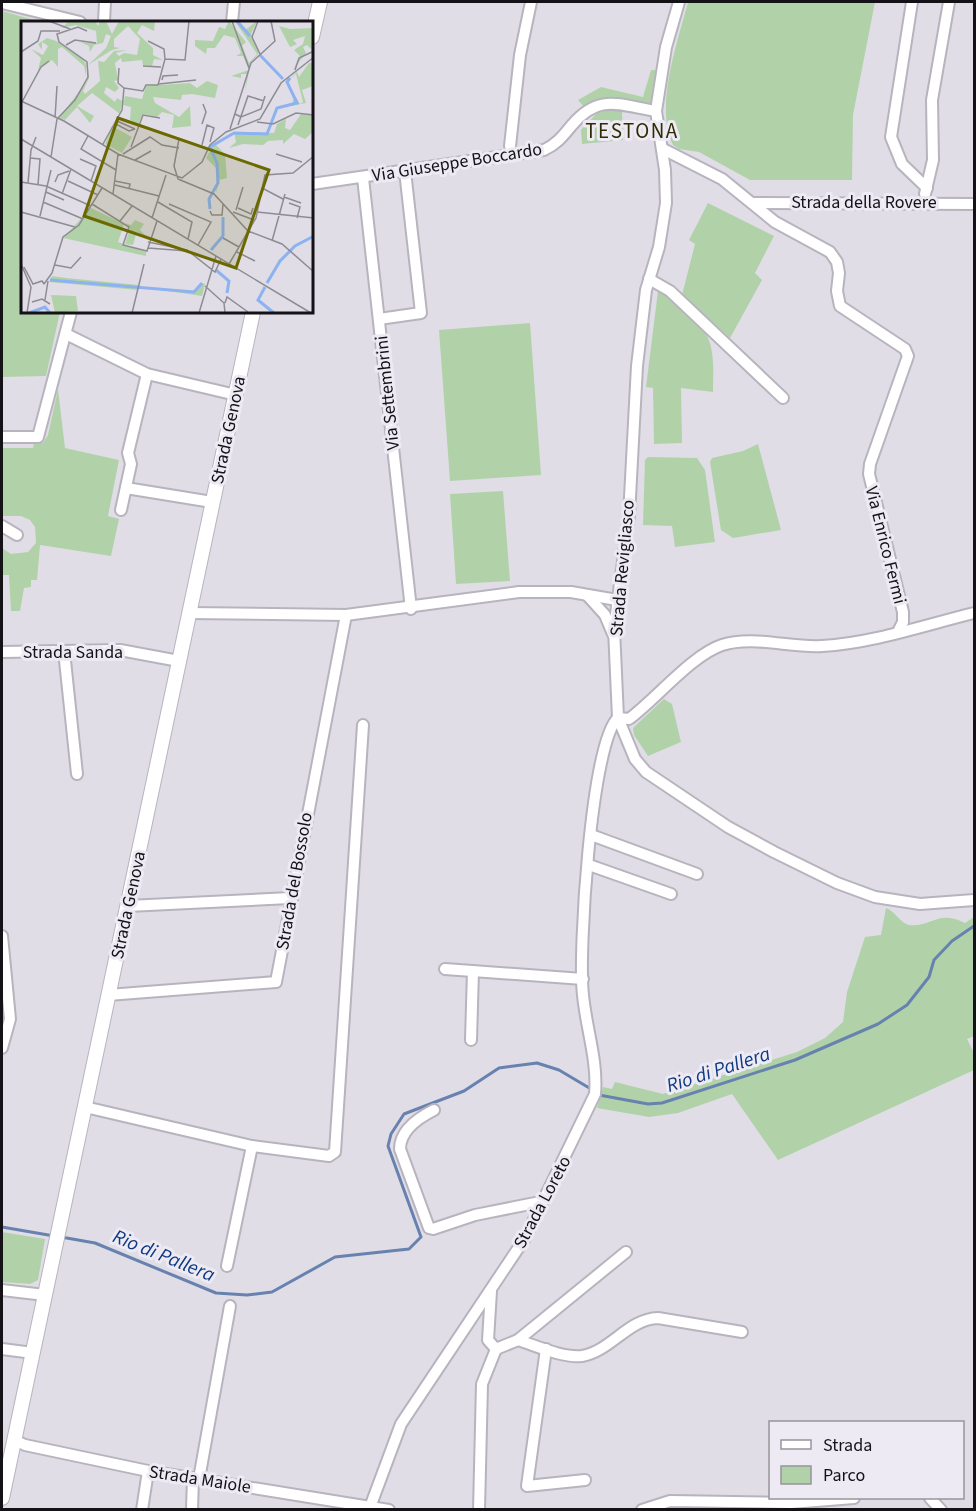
<svg xmlns="http://www.w3.org/2000/svg" width="976" height="1511" viewBox="0 0 976 1511" font-family="'Source Sans 3',sans-serif">
<style>
.green{fill:#b1d2a9}
.lines{fill:none;stroke-linecap:round;stroke-linejoin:round}
.stream{stroke:#6882af;stroke-width:3}
.minor-casing{stroke:#b8b4be;stroke-width:14}
.major-casing{stroke:#b8b4be;stroke-width:16}
.minor{stroke:#fff;stroke-width:10}
.major{stroke:#fff;stroke-width:14}
.labels{text-anchor:middle;stroke-width:6;stroke-linejoin:round;paint-order:stroke}
.street-label{font-size:18px;fill:#141216;stroke:#eeeaf4}
.water-label{font-size:20px;font-style:italic;fill:#0e3a82;stroke:#eeeaf4}
.quarter-label{font-size:21px;letter-spacing:1.5px;fill:#2e2d02;stroke:#eeeaf4}
.inset-river{fill:none;stroke:#8cb2f1;stroke-width:3}
.inset-road{fill:none;stroke:#8e8c93;stroke-width:1.5}
.view{fill:#6c6800;fill-opacity:0.15;stroke:#6c6800;stroke-width:3}
.inset-edge{fill:none;stroke:#141216;stroke-width:3}
</style>
<rect width="100%" height="100%" fill="#e0dde7"/>
<g class="green">
<path d="M688 2H875L853 115 852 180H750L699 152 679 149 673 145C654 107 678 41 688 2Z"/>
<path d="M2 11 41 22H22V312H60L46 376 2 377Z"/>
<path d="M651 70H660L653 106 598 99 584 107 578 100 601 87 643 97Z"/>
<path d="M605 111H622L623 140 582 144 581 130 597 113Z"/>
<path d="M708 203 774 236 755 273 762 280 730 338 682 295 695 244 689 240Z"/>
<path d="M661 290C706 330 716 328 713 392L681 388 682 443 654 444 653 388 646 387 658 291Z"/>
<path d="M530 323 541 475 450 481 439 330Z"/>
<path d="M58 389 65 448 119 460 108 516 119 519 111 556 40 545 37 580H31V587L24 588 20 611H11L9 575H2V548L11 554 28 552 36 543 35 527 30 520 21 516H2V448H33L34 443H43L48 435Z"/>
<path d="M758 444 781 530 733 538 721 530 710 462 712 458 743 451Z"/>
<path d="M648 457 697 458 705 470 715 542 675 547 672 526 643 525 645 460Z"/>
<path d="M503 491 510 581 456 584 450 494Z"/>
<path d="M664 699 672 704 681 742 648 756 634 735 633 728Z"/>
<path d="M886 908C895 911 900 923 909 925 931 928 937 909 965 923L974 917V1036L967 1039 974 1053V1070L778 1160 732 1094 678 1113 649 1117 597 1108 603 1087 612 1089 615 1082 663 1094 797 1052 825 1038 843 1022 847 992 865 937 881 935Z"/>
<path d="M2 1232 45 1239 38 1280 30 1284 3 1282Z"/>
</g>
<g class="lines">
<g class="stream">
<path d="M599 1095 648 1104 662 1103 795 1060 878 1024 907 1005 929 977 934 960 952 941 974 926"/>
<path d="M2 1227 54 1236"/>
<path d="M61 1237 95 1243 216 1293 247 1295 272 1292 335 1257 409 1249 421 1237 388 1146 391 1134 404 1114 464 1091 499 1068 537 1063 559 1070 591 1089"/>
</g>
<defs>
<g id="minor">
<path d="M679 2 666 47 656 111 665 170 666 203 659 247 646 290 637 366 629 516 614 629 618 718 635 759 646 772 728 827 774 852 837 883 875 897 920 904 974 900"/>
<path d="M912 2 891 137 902 164 927 188"/>
<path d="M2 3 80 22"/>
<path d="M104 22 105 2"/>
<path d="M232 22 234 2"/>
<path d="M510 146 520 55 531 2"/>
<path d="M663 149 722 179 775 222 830 252 837 262 839 273 837 291 840 306 905 349 908 356 870 464 869 474 903 612V622L898 632"/>
<path d="M363 178 411 609"/>
<path d="M312 184 544 150C557 144 563 136 572 125 599 93 619 105 656 111"/>
<path d="M925 194 933 160 932 100 949 2"/>
<path d="M754 203 974 204"/>
<path d="M649 279 670 291 783 398"/>
<path d="M379 319 421 313 405 171"/>
<path d="M66 334 147 374 236 395"/>
<path d="M2 437H38L71 312"/>
<path d="M126 488 212 502"/>
<path d="M121 510 131 464 128 453 147 374"/>
<path d="M2 526 17 535"/>
<path d="M587 595 605 615 613 634"/>
<path d="M189 613 346 615 519 592H571L617 600"/>
<path d="M64 651 77 774"/>
<path d="M2 652 120 650 179 661"/>
<path d="M618 718 629 719C656 699 692 655 722 645 753 635 790 648 822 646 873 643 925 625 974 613"/>
<path d="M591 835 697 874"/>
<path d="M589 865 671 894"/>
<path d="M128 906 290 898"/>
<path d="M2 936 10 1019 2 1048"/>
<path d="M445 969 583 979"/>
<path d="M108 995 276 982 346 615"/>
<path d="M471 1040 473 971"/>
<path d="M85 1107 252 1146 329 1156 335 1152 363 725"/>
<path d="M434 1110C418 1118 400 1130 400 1149L429 1228 433 1229 475 1215 540 1202"/>
<path d="M227 1266 252 1146"/>
<path d="M2 1290 45 1295"/>
<path d="M518 1340C537 1346 562 1358 582 1356 611 1351 628 1319 658 1318L742 1332"/>
<path d="M2 1349 33 1353"/>
<path d="M496 1349 518 1340 626 1252"/>
<path d="M546 1349 527 1486 585 1480"/>
<path d="M14 1440 25 1445 148 1471 389 1510"/>
<path d="M199 1479 230 1306"/>
<path d="M930 1498 941 1510"/>
<path d="M142 1510 148 1471"/>
<path d="M192 1510 193 1478"/>
<path d="M369 1510 401 1424 525 1238 595 1094C598 1061 586 1028 583 995 578 954 591 742 618 718"/>
<path d="M479 1510 482 1384 496 1349 488 1340 491 1291"/>
<path d="M642 1510 670 1501 791 1503 854 1498"/>
</g>
<g id="major">
<path d="M312 37 320 2"/>
<path d="M2 1498 253 312"/>
</g>
</defs>
<use href="#minor" class="minor-casing"/>
<use href="#major" class="major-casing"/>
<use href="#minor" class="minor"/>
<use href="#major" class="major"/>
</g>
<g class="labels">
<g class="street-label">
<text transform="translate(457 162) rotate(-9)" y="6">Via Giuseppe Boccardo</text>
<text x="864" y="208">Strada della Rovere</text>
<text transform="translate(387 393) rotate(-96)" y="6">Via Settembrini</text>
<text transform="translate(228 430) rotate(-78)" y="6">Strada Genova</text>
<text transform="translate(886 545) rotate(76)" y="6">Via Enrico Fermi</text>
<text transform="translate(622 568) rotate(-85)" y="6">Strada Revigliasco</text>
<text x="73" y="658">Strada Sanda</text>
<text transform="translate(294 881) rotate(-80)" y="6">Strada del Bossolo</text>
<text transform="translate(128 905) rotate(-78)" y="6">Strada Genova</text>
<text transform="translate(542 1202) rotate(-62)" y="6">Strada Loreto</text>
<text transform="translate(200 1479) rotate(9)" y="6">Strada Maiole</text>
</g>
<g class="water-label">
<text transform="translate(718 1069) rotate(-18)" y="7">Rio di Pallera</text>
<text transform="translate(164 1255) rotate(22)" y="7">Rio di Pallera</text>
</g>
<g class="quarter-label">
<text x="632" y="138">TESTONA</text>
</g>
</g>
<g transform="translate(21 21)">
<rect width="292" height="292" fill="#e0dde7"/>
<path d="M48 0H74L77 5 79 0H85L91 13 98 0H134L133 10 121 4 116 12 132 27V34L142 39 133 38 131 45 122 44 121 39 101 41 100 37 94 42 97 59 93 60 98 67 94 71 85 66 83 72 94 81 96 77 101 80 99 93 71 72 56 85 73 95 69 102 56 86 44 99 38 97 66 60 67 45 68 57 62 70 64 73 79 60 77 40 83 41 93 30 106 29 95 32 98 35 103 32 116 34 119 18 107 5 93 18V26L99 27 91 29 67 44 85 27 90 15 85 13 82 22 73 24 69 31 68 25 59 21 76 22 75 10 55 4 41 7ZM208 0 225 21 221 25 228 42 236 33 214 0 224 9 236 0 230 13 238 32 230 41 224 70 226 53H220V57L210 55 228 49 222 35H215L220 32 214 17 203 14 194 27H186L185 33 174 25V19L192 20 198 6 204 8ZM258 5 269 8 292 7 291 29 286 24 282 26 285 32 272 49 279 35 273 29 282 23 284 15 272 19 276 23 269 26ZM26 17 35 20 61 38 65 43V55L63 45 41 26 37 28V46L31 39 17 49 20 37 10 28 22 34 27 25 21 21V29L17 23ZM288 42H292V65L281 69 285 82 270 85 274 74 265 62 276 51 278 56ZM275 53 282 81 279 83 266 61ZM186 60 197 64 194 77 171 73 161 74 160 79 132 76 134 82 158 96 169 85 170 105 151 107 153 94 141 91 136 96 122 93 117 103 109 99 110 86 102 84 104 75 121 78 125 65 169 62 176 67ZM280 93 292 94V111L284 118 273 113 262 123V119L247 120 242 124 222 123 208 127 215 121 213 111 253 112 256 103 265 98 264 107 269 109ZM91 105 111 116 101 132 84 123ZM193 122 204 133 206 157 198 159 195 173 196 148 185 137ZM70 187 103 203 97 221 125 231V235L42 217ZM114 199 123 203 119 209 125 215 118 214 116 210 112 224 104 223 109 207 104 202 110 204ZM31 255 45 257 118 264 117 269 28 261ZM180 262 184 263 181 275 119 266 173 270ZM30 274 55 275 57 290 34 292Z" fill="#b1d2a9" fill-rule="evenodd"/>
<path class="inset-river" d="M216 0 229 15M239 34 262 58M189 188 188 178 197 162 196 142 189 126 213 112 246 113 256 87 276 82 266 61 269 57M190 229 202 215V196M195 249 208 260 206 272M29 259 173 271 181 262M246 262 259 240 274 225 293 215M244 266 237 279 253 292M8 292 24 286 29 292"/>
<path class="inset-road" d="M28 0 49 8M211 0 228 47M237 0 231 16 239 33M127 20 143 28 144 38M45 24 54 19 75 22M0 31 17 20 20 10H39M122 45 140 46M98 47 97 62 103 67M274 49 278 37 293 30M141 59 142 55 157 54M138 63 175 59M103 67 122 70 125 64H137L144 38 164 39 168 0M0 80 43 100 97 133 161 157 181 141 189 124 205 111 239 98 260 62 293 36M1 81 20 46 28 40M214 93 220 96 240 88 244 75M34 97 36 65M96 100 114 108M236 101 252 103 275 92 293 94M93 102 108 110 114 108M181 103 185 91 182 83M217 104 227 75 243 80M209 108 230 42 254 20 250 0M67 115 60 128 95 149M0 118 290 292M82 123 101 89 103 67M181 124 186 104 193 107 189 121M110 126 122 94 139 97M102 133 129 116 141 124 158 127M255 133 281 141M30 136 36 98 54 79 67 56 66 41 38 21 36 13 57 6 66 10M9 137 19 138 17 164M59 138 75 145 70 160M114 139 130 130M157 158 193 173 227 210 261 223 293 251M157 158 153 145 158 118M47 160 77 174M94 160 109 163 108 168M0 161 25 165 70 185M34 161 37 154 48 150M7 162 10 129 15 116M94 164 138 175M241 167 262 178M25 171 43 179M41 173 50 148M92 173 97 133M263 176 280 182M22 181 62 198M137 181 171 201 167 218M268 182 279 186 276 197M71 183 108 206 102 224 126 230 136 200M148 183 190 201 177 224M217 187 230 193 232 187M215 189 222 166M189 190 191 194H201L202 183M0 191 54 206M212 191 233 199M236 191 293 197M19 195 30 149M131 197 145 154M99 200 111 185M202 217 218 226M251 220 264 173M127 221 166 229 194 251 200 238M127 227 166 230M216 231 234 240M0 243 10 266 6 292M208 243 235 197 244 154 272 152 293 135M34 244 50 247 60 236M3 246 12 263 21 260 23 263M23 263 31 252 42 216 58 204 81 167M184 265 203 282 204 292M24 279 27 260M11 281 21 278 29 283M204 282 206 276 227 291M111 292 123 243M178 292 195 235"/>
<path class="view" d="M97 97 248 149 215 247 63 195Z"/>
<rect width="292" height="292" class="inset-edge"/>
</g>
<rect width="976" height="1511" fill="none" stroke="#141216" stroke-width="6"/>
<rect x="769" y="1421" width="195" height="78" fill="#eeeaf4" stroke="#97949b" stroke-width="1.5"/>
<rect x="781" y="1440" width="30" height="9" fill="#ffffff" stroke="#97949b" stroke-width="1.5"/>
<text x="823" y="1451" font-size="18" fill="#141216">Strada</text>
<rect x="781" y="1466" width="30" height="18" fill="#b1d2a9" stroke="#97949b" stroke-width="1.5"/>
<text x="823" y="1481" font-size="18" fill="#141216">Parco</text>
</svg>
